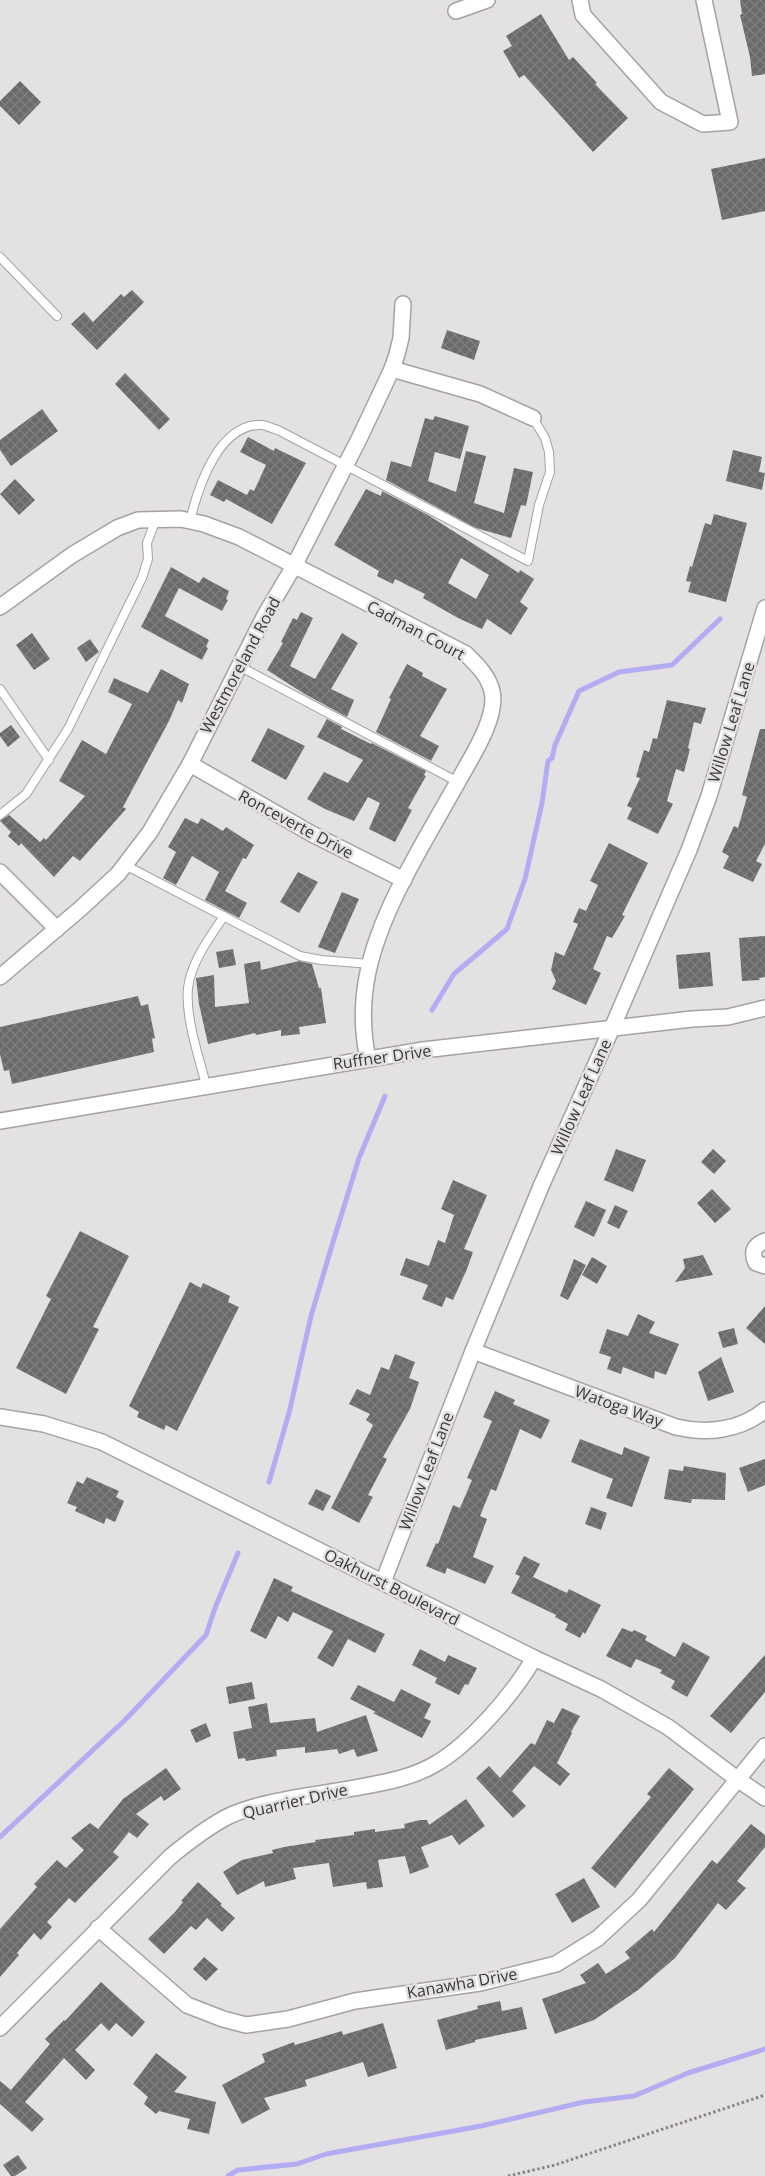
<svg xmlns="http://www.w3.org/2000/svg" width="765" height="2176" viewBox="0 0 765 2176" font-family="'Open Sans',sans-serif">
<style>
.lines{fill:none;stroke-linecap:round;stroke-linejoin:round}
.stream{stroke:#b3acf3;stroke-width:5}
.building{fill:url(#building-cross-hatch);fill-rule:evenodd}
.service-casing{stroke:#a5a1a4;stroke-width:10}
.minor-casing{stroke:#a5a1a4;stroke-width:18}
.path{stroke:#898688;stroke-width:3;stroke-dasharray:2.5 2.5;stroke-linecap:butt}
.service{stroke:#fff;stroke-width:8}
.minor{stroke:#fff;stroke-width:15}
.labels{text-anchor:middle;stroke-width:5;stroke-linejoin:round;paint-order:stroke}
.street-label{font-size:16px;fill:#3b393b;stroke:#e4e1e3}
</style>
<defs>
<pattern id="building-cross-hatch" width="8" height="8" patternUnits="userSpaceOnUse" patternTransform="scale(1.25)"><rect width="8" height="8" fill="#6a696c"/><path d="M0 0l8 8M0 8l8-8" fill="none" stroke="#808082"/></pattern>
</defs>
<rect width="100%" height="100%" fill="#e4e1e3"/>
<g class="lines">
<g class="stream">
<path d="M432 1010 454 974 507 929 525 879 542 803 548 761 552 758 555 745 579 691 619 672 672 665 720 619"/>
<path d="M269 1482 289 1413 311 1316 333 1242 359 1158 385 1096"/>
<path d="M0 1837 125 1720 206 1635 215 1608 238 1553"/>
<path d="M228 2176 238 2170 297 2164 326 2154 481 2126 584 2102 634 2096 688 2073 765 2049"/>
</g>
</g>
<g class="building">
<path d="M740 0H765V74L752 76 750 57 740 15 742 14Z"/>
<path d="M541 14 569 60 573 57 597 83 595 84 628 118 593 152 524 75 519 78 503 51 512 46 506 36Z"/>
<path d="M20 81 41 102 19 125 0 106V101Z"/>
<path d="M765 158V211L722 220 711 169Z"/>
<path d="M132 290 144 302 97 350 71 324 84 312 93 322 121 294 124 297Z"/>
<path d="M447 330 480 341 474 360 441 348Z"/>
<path d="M125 373 170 419 159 430 115 384Z"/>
<path d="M42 409 58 431 11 466 0 450V440Z"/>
<path d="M435 416 469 426 460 459 435 452 428 481 456 492 466 451 486 456 474 503 504 513 514 468 533 472 526 506 521 505 511 538 476 528 386 480 391 461 411 467 425 418 433 420Z"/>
<path d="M248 437 274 451 275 448 306 463 272 524 226 499 224 502 210 495 218 480 247 495 250 489 254 491 266 465 240 452Z"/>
<path d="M733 450 762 457 759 472 765 473 762 490 726 481Z"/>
<path d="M15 479 35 500 19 515 0 494Z"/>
<path d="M366 489 381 496 382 491 428 515 519 573 520 570 534 579 520 602 528 608 511 635 487 619 482 629 458 618 423 598 425 594 395 579 393 584 377 576 379 571 334 545ZM461 558 489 575 476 599 448 583Z"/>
<path d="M714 514 747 523 726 602 688 592 691 582 686 581 690 566 692 567 705 523 711 525Z"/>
<path d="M171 567 199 583 203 577 229 591 226 599 228 600 222 611 179 588 165 616 209 640 206 647 208 648 202 660 141 627Z"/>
<path d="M301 612 313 618 290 666 315 679 342 633 358 643 331 689 354 700 347 717 303 693 267 670 283 643 281 642 293 618 297 620Z"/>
<path d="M32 633 50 659 34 670 16 645Z"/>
<path d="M90 639 99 652 86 662 77 648Z"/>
<path d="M407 664 423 673 422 676 447 689 420 736 439 746 431 761 376 732 391 699 389 698Z"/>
<path d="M161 669 189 684 182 703 178 700 169 721 123 807 126 809 80 861 73 856 54 877 21 843 19 846 8 836 11 832 0 821 9 815 40 842 44 838 46 840 85 796 59 781 82 740 106 754 132 704 108 692 114 678 148 693Z"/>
<path d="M667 700 706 708 701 724 694 722 688 748 690 749 684 772 676 769 667 801 673 804 658 834 627 819 632 808 627 806 640 778 636 777 644 750 649 752 653 738 657 739Z"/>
<path d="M327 719 342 727 341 729 371 744 372 743 426 771 424 775 426 776 408 808 412 810 395 842 369 829 380 803 368 797 354 821 325 809 307 799 324 772 348 783 363 760 317 737Z"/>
<path d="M11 725 20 737 8 747 0 736V733Z"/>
<path d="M268 728 305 746 286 780 251 761Z"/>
<path d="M760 729H765V844L756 861 762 864 753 882 723 868 729 856 722 852 734 826 738 828 747 797 742 795Z"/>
<path d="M185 818 198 824 201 818 223 831 226 827 254 845 246 859 243 858 225 891 247 903 239 918 205 900 219 872 192 856 176 885 163 878 176 852 168 847Z"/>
<path d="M609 843 648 863 622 915 625 916 612 938 607 936 593 969 601 973 586 1005 552 989 556 981 551 970 555 952 564 956 578 924 573 922 579 908 586 911 598 885 590 881Z"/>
<path d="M298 872 318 882 299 913 280 902Z"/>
<path d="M342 892 359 899 335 953 318 947Z"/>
<path d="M765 936V977L759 978 760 980 742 981 739 938Z"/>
<path d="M233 949 236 965 219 968 216 952Z"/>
<path d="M710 952 713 986 679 989 676 955Z"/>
<path d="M260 961 261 970 299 961 312 964 319 988H321L326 1023 299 1027 300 1034 281 1036V1030L256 1035 255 1033 208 1044 199 1004 196 978 214 975 215 1007 249 1003 244 964Z"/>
<path d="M138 996 141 1006 148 1004 155 1038 152 1039 154 1052 12 1084 9 1070 4 1071 0 1054V1027Z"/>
<path d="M616 1149 646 1160 633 1192 604 1180Z"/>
<path d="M713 1149 726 1161 714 1174 701 1162Z"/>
<path d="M453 1180 487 1195 464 1249 473 1252 467 1269 453 1300 446 1297 442 1307 422 1299 428 1285 400 1275 406 1258 429 1266 438 1240 445 1243 454 1215 441 1209Z"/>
<path d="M712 1189 731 1209 715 1223 697 1203Z"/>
<path d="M586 1201 606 1210 594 1237 574 1227Z"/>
<path d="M615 1205 628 1211 619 1229 607 1223Z"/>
<path d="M80 1231 129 1256 93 1327 99 1329 66 1394 16 1368 51 1299 46 1296Z"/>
<path d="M703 1255 713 1275 675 1282 685 1268 683 1259Z"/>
<path d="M592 1257 607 1266 597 1284 582 1275Z"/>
<path d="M574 1259 586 1265 568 1300 560 1296Z"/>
<path d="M190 1282 201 1288 203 1283 230 1296 228 1302 239 1307 177 1431 166 1425 164 1430 137 1417 139 1412 129 1406Z"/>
<path d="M765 1306V1344L746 1328Z"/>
<path d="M638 1314 655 1322 649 1333 679 1344 666 1375 655 1371 654 1379 623 1367 621 1374 607 1369 611 1357 599 1353 607 1329 628 1336Z"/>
<path d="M734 1328 738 1344 723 1348 718 1332Z"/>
<path d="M395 1354 415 1362 409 1378 419 1382 410 1409 383 1457 387 1459 368 1495 373 1497 359 1523 331 1508 373 1425 366 1420 370 1414 349 1404 357 1389 370 1395 381 1367 389 1370Z"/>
<path d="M721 1357 734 1392 708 1401 698 1372Z"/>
<path d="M495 1391 515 1400 513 1404 550 1420 541 1439 520 1429 496 1491 491 1489 480 1516 487 1519 473 1557 494 1566 485 1584 447 1568 445 1574 426 1566 436 1543 438 1544 453 1505 460 1508 472 1480 467 1478 492 1421 483 1417Z"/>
<path d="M580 1439 622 1455 624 1447 650 1457 632 1507 606 1498 613 1479 571 1462Z"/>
<path d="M765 1459V1485L748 1492 739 1468Z"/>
<path d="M684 1466 726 1473 725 1500 692 1499 691 1503 664 1499 669 1469 683 1471Z"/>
<path d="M87 1477 119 1491 116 1497 124 1501 115 1522 106 1518 104 1524 75 1511 77 1507 67 1503 77 1481 83 1484Z"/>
<path d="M316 1489 331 1496 323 1511 308 1504Z"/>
<path d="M591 1507 607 1513 601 1530 585 1524Z"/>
<path d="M524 1556 540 1564 533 1577 567 1593 569 1589 601 1605 585 1634 583 1632 580 1638 565 1630 568 1624 555 1617 556 1615 511 1593 520 1576 515 1574Z"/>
<path d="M274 1578 293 1587 291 1591 385 1634 375 1653 348 1639 333 1667 317 1658 333 1631 293 1612 288 1622 278 1616 266 1639 250 1631Z"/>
<path d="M622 1628 632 1632 634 1630 647 1636 645 1640 675 1657 683 1642 710 1657 687 1697 671 1688 675 1681 660 1673 662 1670 636 1659 631 1668 606 1656Z"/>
<path d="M420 1649 445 1662 448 1655 477 1668 468 1685 465 1684 459 1695 435 1683 437 1678 412 1665Z"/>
<path d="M765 1655V1692L731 1733 710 1716Z"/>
<path d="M252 1682 255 1699 229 1704 226 1687Z"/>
<path d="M358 1685 394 1702 401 1689 431 1704 424 1718 431 1721 422 1738 373 1713 376 1712 350 1699Z"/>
<path d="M267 1703 270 1723 315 1718 317 1732 366 1715 378 1751 357 1757 354 1749 339 1754 337 1749 305 1753V1747L276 1750 277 1756 246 1761 245 1758 238 1759 233 1732 252 1728 248 1707Z"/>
<path d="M562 1708 580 1716 571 1732 572 1733 557 1763 570 1774 560 1786 534 1766 512 1791 526 1806 513 1818 476 1778 489 1766 500 1778 531 1743 535 1745 547 1720 554 1723Z"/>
<path d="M206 1723 211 1736 196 1743 190 1730Z"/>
<path d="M166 1768 181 1789 164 1801 161 1796 136 1814 149 1824 137 1838 129 1832 113 1852 119 1857 75 1903 69 1898 47 1922 52 1927 41 1940 34 1933 17 1953 19 1955 0 1977V1929L37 1887 34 1884 57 1860 66 1868 84 1850 71 1838 90 1823 98 1829 123 1799Z"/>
<path d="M669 1768 694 1789 615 1888 591 1868 651 1797 647 1794Z"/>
<path d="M466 1799 485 1826 459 1845 452 1835 421 1847 429 1867 410 1874 405 1856 378 1860 383 1887 367 1889 366 1882 333 1887 329 1863 293 1868 296 1879 265 1887 264 1881 237 1895 223 1872 242 1860 273 1853 272 1850 284 1847 316 1842 315 1840 354 1835V1832L375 1829V1832L405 1828 404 1824 420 1820H427L429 1825Z"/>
<path d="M751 1824 765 1835V1847L737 1881 746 1888 726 1910 718 1903 675 1958 638 1990 594 2020 555 2034 542 1999 586 1983 580 1975 598 1963 606 1974 630 1958 625 1952 652 1929 654 1932 712 1860 717 1864Z"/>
<path d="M584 1878 600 1907 572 1923 555 1894Z"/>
<path d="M198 1882 222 1904 220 1905 235 1918 222 1932 207 1918 196 1930 191 1926 164 1954 148 1939 175 1912 183 1902 181 1901Z"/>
<path d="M204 1957 218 1969 206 1981 193 1969Z"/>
<path d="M101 1982 145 2022 132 2037 116 2023 109 2031 101 2023 75 2050 95 2070 86 2080 64 2058 25 2102 44 2119 32 2132 0 2104V2081L11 2090 50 2044 45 2039 64 2020 65 2021Z"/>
<path d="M500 2001 502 2011 522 2007 527 2029 475 2040V2042L446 2050 437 2020 478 2009 477 2006Z"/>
<path d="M383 2023 397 2068 368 2077 363 2062 305 2080 307 2086 264 2098 270 2109 242 2124 222 2085 265 2062 262 2054 294 2042 295 2045 342 2031 343 2035Z"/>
<path d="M156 2053 187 2077 174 2092 216 2102 209 2134 187 2129 190 2119 159 2111 156 2114 144 2104 148 2097 133 2084Z"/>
<path d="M18 2155 27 2168 15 2176H11L3 2165Z"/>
</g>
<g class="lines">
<defs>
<g id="service">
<path d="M0 257 57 316"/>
<path d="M190 521C198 487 219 422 263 425 268 426 273 429 278 430L528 561 539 505 550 472 549 452 545 438 533 418"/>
<path d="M239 666 458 782"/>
<path d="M0 689 49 760"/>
<path d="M0 815 26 794 68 729 142 578 148 559 147 543 156 519"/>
<path d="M125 865 300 956 321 960 370 964"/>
<path d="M206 1085C199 1057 185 1017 188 988 191 962 210 937 224 916"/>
</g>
<g id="minor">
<path d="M580 0 583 15 661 102 703 124 730 122 704 0"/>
<path d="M456 11 487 0"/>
<path d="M392 369 480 394 533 418"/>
<path d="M0 607 72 555 117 528 138 520 181 519 204 524 239 537 466 654C477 665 488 675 492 691 498 717 472 756 460 778 428 836 381 908 368 972 362 1000 362 1031 368 1059"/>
<path d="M190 764 312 834 404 880"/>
<path d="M0 872 57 929"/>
<path d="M0 977 80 909 118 874 150 832 190 764 265 615 294 566 359 439 392 369 397 354 401 338 403 304"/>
<path d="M0 1121 423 1050 692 1019 728 1017 765 1008"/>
<path d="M765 1241C754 1245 751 1252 756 1263L765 1266"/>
<path d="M473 1351 676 1427C706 1434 740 1431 765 1410"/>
<path d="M0 1417 44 1424 102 1442 534 1658 601 1689 668 1727 737 1779 765 1798"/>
<path d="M383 1582 473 1351 542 1184 612 1028 689 850 709 796 765 608"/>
<path d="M98 1928 187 2005 223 2019 246 2025 288 2019 355 2001 480 1983 556 1964 598 1938 639 1900 765 1746"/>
<path d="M0 2028 170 1857C187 1843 205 1829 225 1818 257 1801 317 1795 354 1788 382 1783 413 1778 437 1763 471 1743 515 1692 534 1658"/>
</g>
</defs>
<use href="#service" class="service-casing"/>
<use href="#minor" class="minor-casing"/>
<path class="path" d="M508 2176 555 2165 765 2095"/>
<use href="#service" class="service"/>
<use href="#minor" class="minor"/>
</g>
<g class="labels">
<g class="street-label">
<text transform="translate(416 630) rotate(28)" y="6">Cadman Court</text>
<text transform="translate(240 665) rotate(-62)" y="6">Westmoreland Road</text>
<text transform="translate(731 722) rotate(-73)" y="6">Willow Leaf Lane</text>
<text transform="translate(296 824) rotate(28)" y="6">Ronceverte Drive</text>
<text transform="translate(382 1057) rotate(-8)" y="6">Ruffner Drive</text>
<text transform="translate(581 1097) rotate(-66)" y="6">Willow Leaf Lane</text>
<text transform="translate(619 1406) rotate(20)" y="6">Watoga Way</text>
<text transform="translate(426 1471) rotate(-69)" y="6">Willow Leaf Lane</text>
<text transform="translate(392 1587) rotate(27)" y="6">Oakhurst Boulevard</text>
<text transform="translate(295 1801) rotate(-13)" y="6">Quarrier Drive</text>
<text transform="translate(462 1983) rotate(-10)" y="6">Kanawha Drive</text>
</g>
</g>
</svg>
